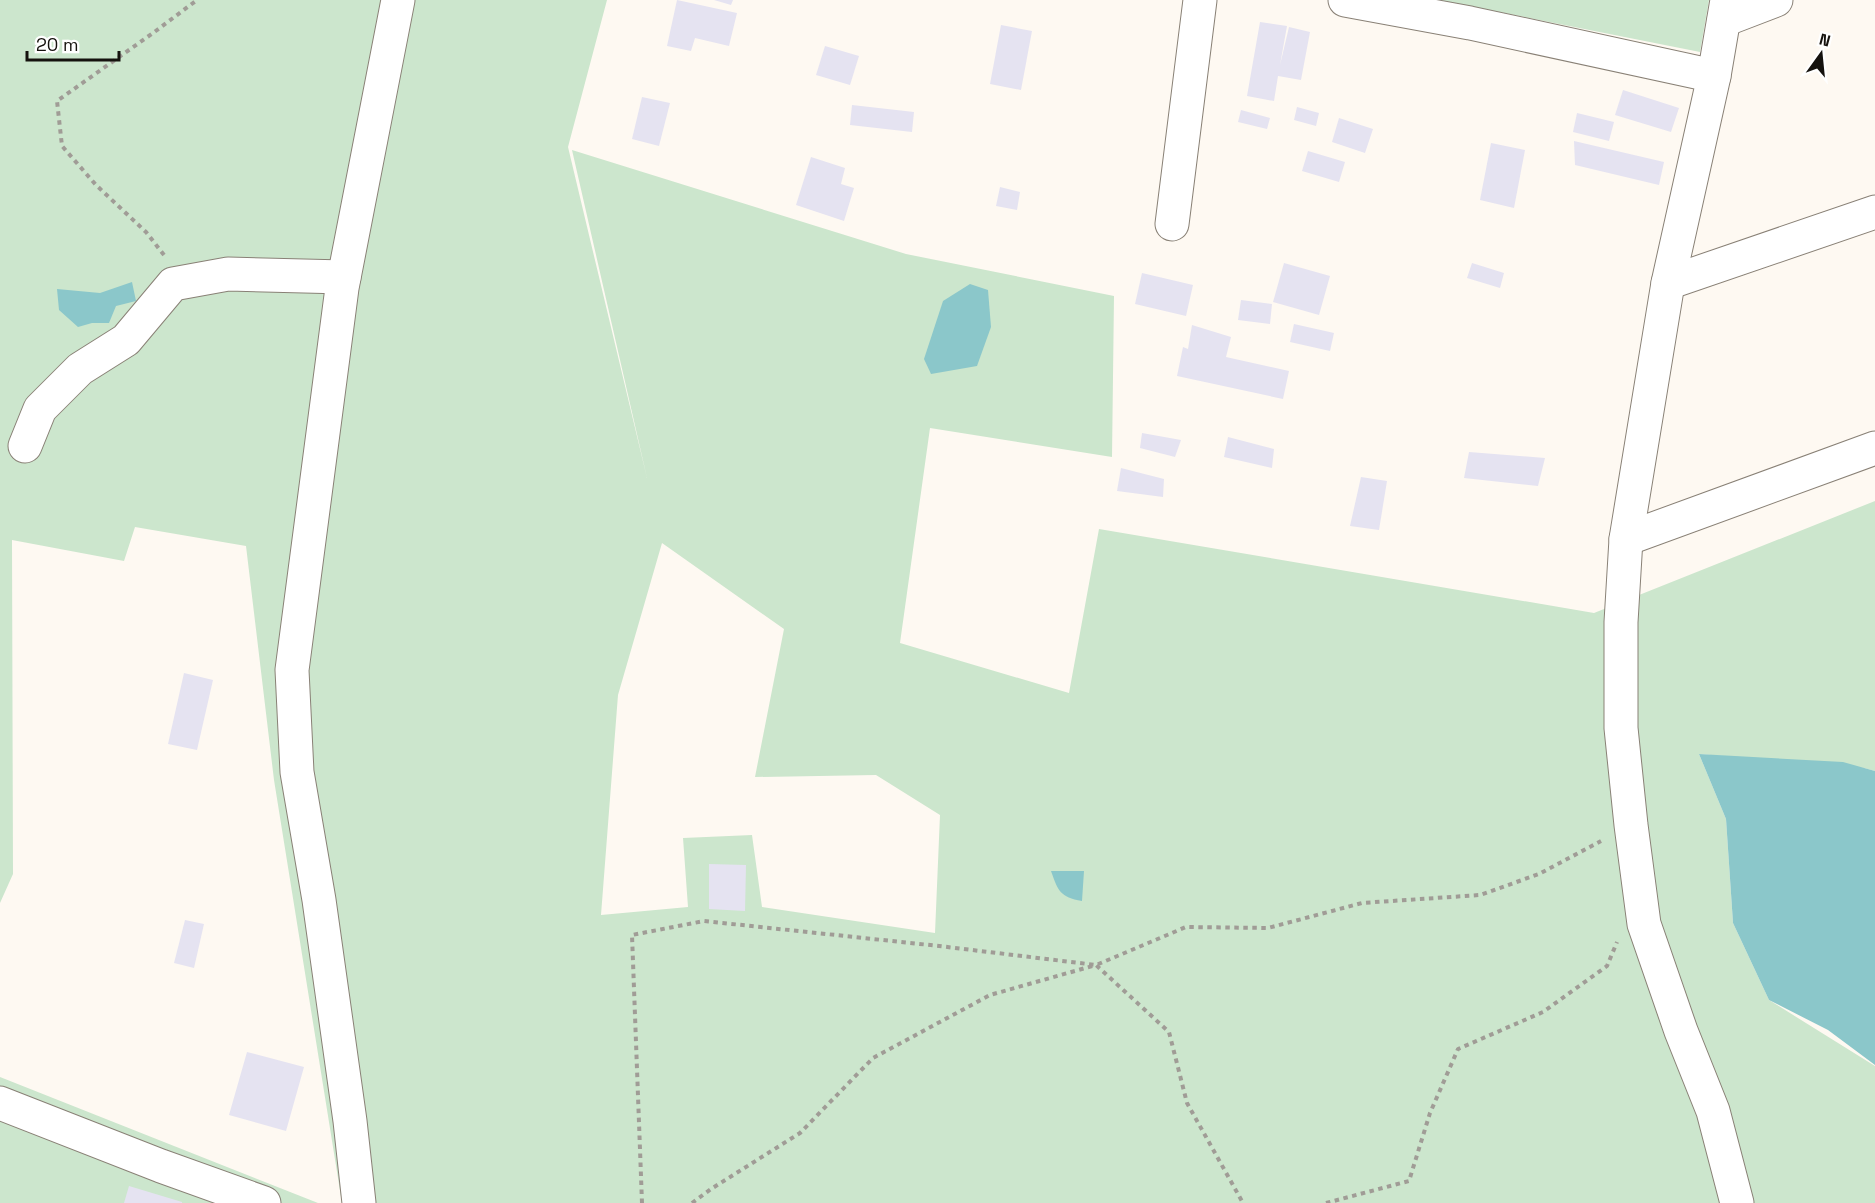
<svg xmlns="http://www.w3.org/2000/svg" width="1875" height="1203" viewBox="0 0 1875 1203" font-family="'Space Grotesk',sans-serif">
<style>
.green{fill:#cce6cd;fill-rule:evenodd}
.water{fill:#8bc7ca}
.building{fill:#e5e3f1}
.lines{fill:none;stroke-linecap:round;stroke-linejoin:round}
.street-casing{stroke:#898176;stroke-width:35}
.path{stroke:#a09c96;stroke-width:4;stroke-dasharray:4.5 4.5;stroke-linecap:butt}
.street{stroke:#fff;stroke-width:33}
</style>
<rect width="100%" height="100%" fill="#fef9f2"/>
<g class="green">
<path d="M0 0H607L568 147 647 478 572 150 906 254 1114 296 1112 457 930 428 900 643 1069 693 1099 529 1594 613 1875 501V771L1864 768 1699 754 1726 819 1733 923 1769 1000 1875 1066V1203H342L274 780 246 546 135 527 124 561 12 540 13 874 0 903ZM662 543 784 629 755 777 876 775 940 815 935 933 762 907 752 835 683 838 688 907 601 915 618 695Z"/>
<path d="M1439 0H1709L1700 52Z"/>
<path d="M0 1077 318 1203H0Z"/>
</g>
<g class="water">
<path d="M132 282 136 301 116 306 109 323H92L78 327 59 310 57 289 100 293Z"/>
<path d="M970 284 988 290 991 327 977 366 931 374 924 359 943 301Z"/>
<path d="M1699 754 1843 762 1875 771V1065L1828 1030 1769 1000 1733 923 1726 819Z"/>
<path d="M1051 871H1084L1082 901C1060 897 1058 891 1051 871Z"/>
</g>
<g class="building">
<path d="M677 0 737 13 729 46 695 38 691 51 667 46Z"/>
<path d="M714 0H733L731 5Z"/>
<path d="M1260 22 1287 26 1280 65 1289 27 1310 32 1301 80 1278 76 1274 101 1247 96Z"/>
<path d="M1001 25 1032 31 1021 90 990 84Z"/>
<path d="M825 46 859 56 850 85 816 75Z"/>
<path d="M1623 90 1679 108 1671 132 1615 115Z"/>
<path d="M642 97 670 103 659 146 632 139Z"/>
<path d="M852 105 914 112 912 132 850 125Z"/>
<path d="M1297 107 1319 113 1316 126 1294 120Z"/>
<path d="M1241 110 1270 118 1267 129 1238 122Z"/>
<path d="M1577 113 1614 122 1609 141 1573 132Z"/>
<path d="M1339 118 1373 129 1365 153 1332 142Z"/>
<path d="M1574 141 1664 162 1659 185 1575 165Z"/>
<path d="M1491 143 1525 150 1514 208 1480 200Z"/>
<path d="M1308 151 1345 162 1339 182 1302 171Z"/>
<path d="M811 157 845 168 841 184 854 188 844 221 796 205Z"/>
<path d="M1000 187 1020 192 1017 210 996 206Z"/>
<path d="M1284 263 1330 276 1319 315 1273 302Z"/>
<path d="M1472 263 1504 273 1500 288 1467 278Z"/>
<path d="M1142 273 1193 285 1186 316 1135 304Z"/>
<path d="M1241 300 1272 304 1270 324 1238 320Z"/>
<path d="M1294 324 1334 333 1330 351 1290 342Z"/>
<path d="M1192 325 1231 337 1226 357 1289 371 1283 399 1177 376 1183 347 1188 349Z"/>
<path d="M1142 433 1181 440 1175 457 1140 448Z"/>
<path d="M1228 437 1274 449 1272 468 1224 457Z"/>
<path d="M1469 452 1545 458 1538 486 1464 478Z"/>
<path d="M1121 468 1164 479 1163 497 1117 491Z"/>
<path d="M1361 477 1387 481 1379 530 1350 526Z"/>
<path d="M184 673 213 680 197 750 168 744Z"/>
<path d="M709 864 746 865 745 911 709 909Z"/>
<path d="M185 920 204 924 194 968 174 963Z"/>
<path d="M247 1052 304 1067 286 1131 229 1115Z"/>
<path d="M129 1186 182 1202V1203H124Z"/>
</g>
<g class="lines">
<defs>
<g id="street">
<path d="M1345 0 1470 23 1714 76"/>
<path d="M1727 0 1714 76 1668 283 1626 539 1621 622V728L1631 825 1644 924 1681 1031 1713 1111 1737 1203"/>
<path d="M1724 20 1776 0"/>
<path d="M1172 224 1200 0"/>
<path d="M1668 283 1875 212"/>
<path d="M25 446 40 409 80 369 126 340 173 284 228 274 344 277"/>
<path d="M1626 539 1875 448"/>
<path d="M0 1103 161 1166 264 1203"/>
<path d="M359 1203 350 1121 319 900 297 772 292 670 342 288 398 0"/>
</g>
</defs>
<use href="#street" class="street-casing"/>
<g class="path">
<path d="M164 255 146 232 96 185 62 146 57 101 153 33 197 0"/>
<path d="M642 1203 632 935 704 921 939 946 1096 965 1186 927 1268 928 1362 903 1480 895 1539 874 1601 841"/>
<path d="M692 1203 711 1189 800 1133 873 1058 990 995 1096 965 1169 1032 1187 1103 1243 1203"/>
<path d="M1326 1203 1409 1181 1430 1113 1458 1049 1543 1012 1607 966 1617 942"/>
</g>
<use href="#street" class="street"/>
</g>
<g transform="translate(1821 54) rotate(15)" stroke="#ffffff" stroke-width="4.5" paint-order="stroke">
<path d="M0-4.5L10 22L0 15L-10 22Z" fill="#15120e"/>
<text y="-9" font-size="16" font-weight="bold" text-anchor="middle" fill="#15120e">N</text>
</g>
<path d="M27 51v9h92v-9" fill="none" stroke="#15120e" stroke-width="3"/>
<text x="36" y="51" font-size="18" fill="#15120e" stroke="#ffffff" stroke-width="4.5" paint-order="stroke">20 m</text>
</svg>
